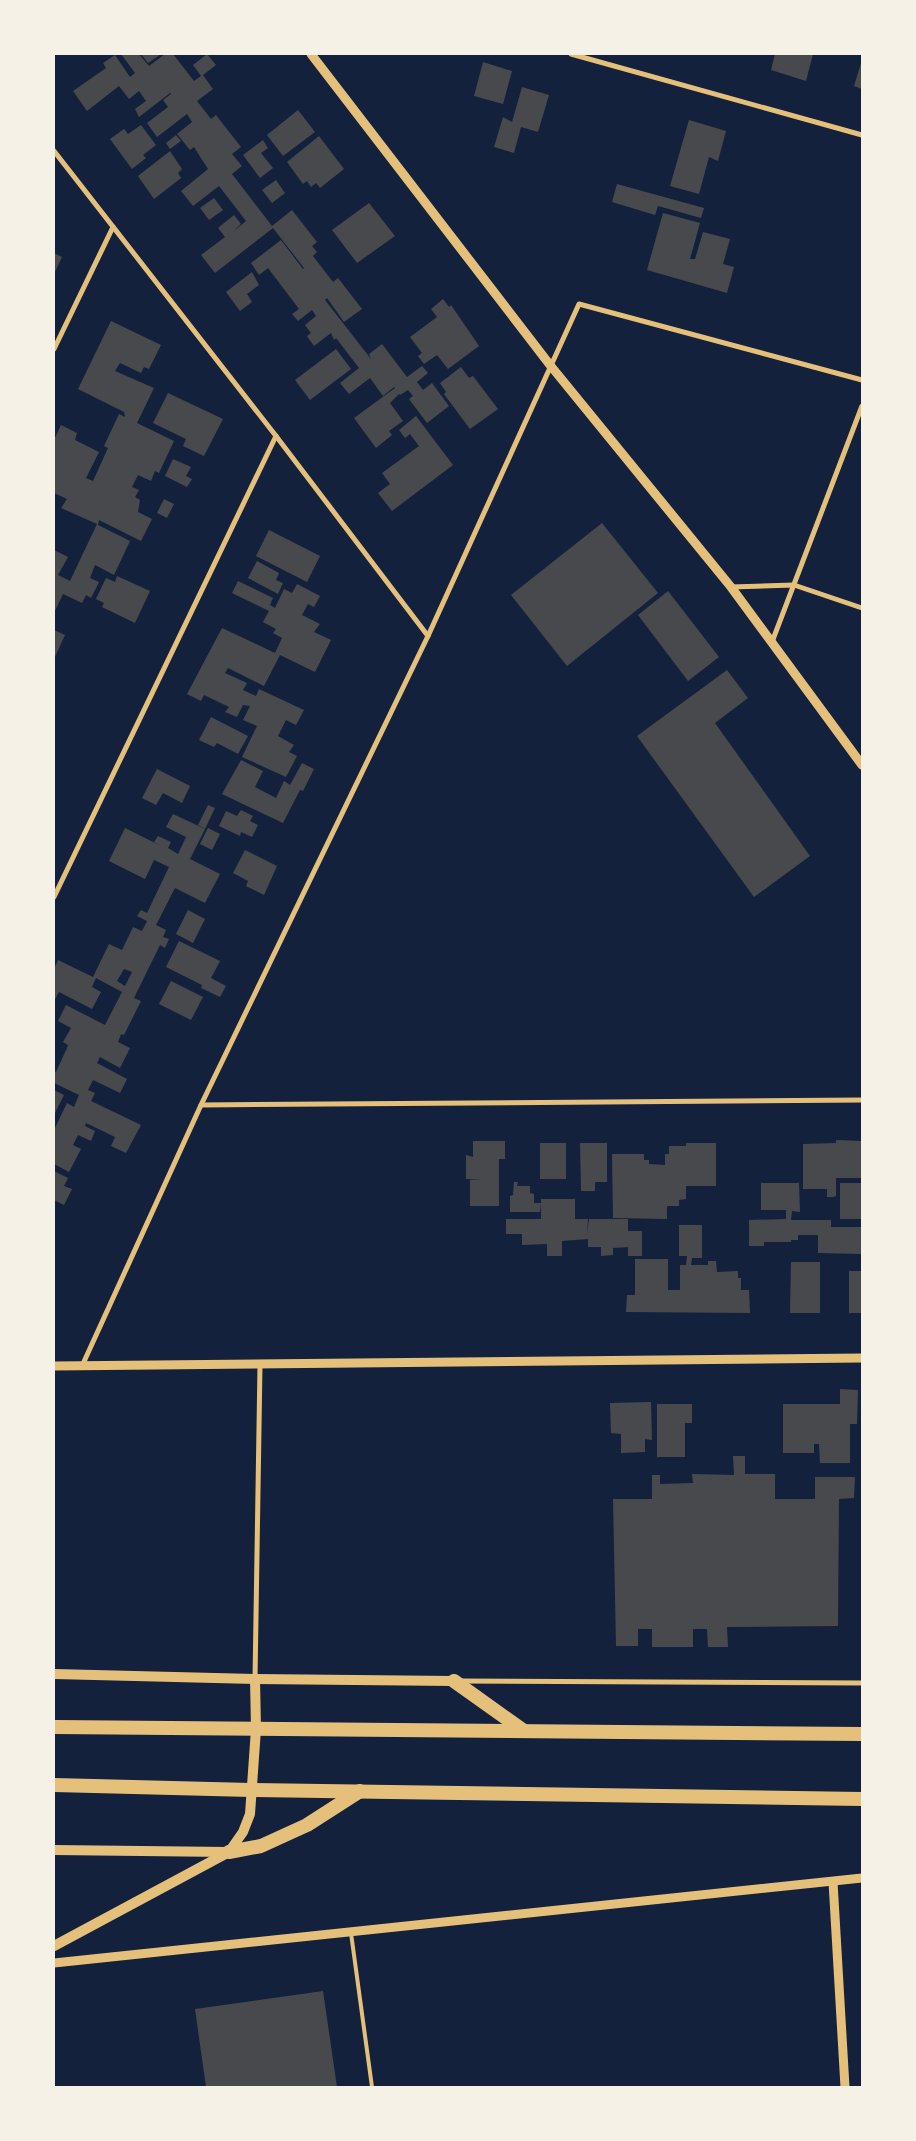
<svg xmlns="http://www.w3.org/2000/svg" width="916" height="2141" viewBox="0 0 916 2141" font-family="'IBM Plex Sans',sans-serif">
<style>
.building{fill:#48494c;fill-rule:evenodd}
.lines{fill:none;stroke-linecap:round;stroke-linejoin:round}
.service{stroke:#e5c07b;stroke-width:4}
.minor{stroke:#e5c07b;stroke-width:5}
.tertiary{stroke:#e5c07b;stroke-width:9}
.secondary{stroke:#e5c07b;stroke-width:10}
.trunk{stroke:#e5c07b;stroke-width:14}
</style>
<rect width="100%" height="100%" fill="#14213d"/>
<g class="building">
<path d="M121 54H139L149 66 165 54H173L194 81 201 76 193 65 207 54 216 65 203 75 213 89 197 101 211 119 216 115 241 147 232 154 242 166 232 174 272 226 292 210 317 242 312 246 317 252 313 256 333 282 338 278 362 309 344 322 327 298 325 300 371 359 369 354 382 344 407 377 422 366 428 373 417 382 423 390 432 383 449 406 427 423 409 399 413 396 408 390 400 395 399 394 390 403 403 421 389 431 392 435 376 448 354 418 395 388 394 387 383 396 370 378 349 394 340 383 359 368 336 338 334 340 331 333 314 346 307 336 311 333 305 325 316 316 312 310 298 321 292 314 299 309 268 268 259 275 251 263 281 240 303 269 304 268 273 228 215 273 201 255 225 237 218 228 234 215 241 224 233 232 246 221 219 186 193 206 181 191 208 169 194 147 190 150 177 134 192 122 187 114 157 137 147 123 168 107 163 100 171 94 170 93 139 117 135 109 146 101 139 91 129 99 119 86 87 111 73 91 106 68 103 63 115 55 130 77 135 73Z"/>
<path d="M141 54H161L148 63Z"/>
<path d="M775 54H813L806 81 771 70Z"/>
<path d="M862 60V89L854 86Z"/>
<path d="M483 62 512 71 503 104 474 96Z"/>
<path d="M522 87 549 95 538 132 521 127 514 153 494 147 503 117 512 122Z"/>
<path d="M298 110 315 132 283 156 267 135Z"/>
<path d="M689 120 726 131 718 161 709 157 699 194 670 186Z"/>
<path d="M141 125 156 145 143 155 146 158 132 169 110 139 124 129 128 134Z"/>
<path d="M176 135 181 141 170 149 166 143Z"/>
<path d="M319 136 344 169 320 188 316 183 311 187 307 181 303 184 287 162Z"/>
<path d="M263 140 268 148 261 153 273 168 260 178 243 155Z"/>
<path d="M170 151 182 169 178 173 181 178 154 199 138 176Z"/>
<path d="M276 180 285 193 272 203 262 190Z"/>
<path d="M617 184 704 208 701 218 658 206 655 215 612 202Z"/>
<path d="M214 198 223 210 209 220 200 208Z"/>
<path d="M369 203 395 236 357 263 332 230Z"/>
<path d="M663 213 700 223 690 259H695L703 232 730 239 723 264 734 267 727 293 647 270Z"/>
<path d="M54 253 62 257 54 274Z"/>
<path d="M252 272 259 285 247 294 252 302 240 311 226 292Z"/>
<path d="M443 299 449 307 451 305 479 346 448 369 437 355 424 364 418 356 422 353 410 337 437 317 431 309Z"/>
<path d="M111 321 161 345 149 369 144 367 141 373 120 363 115 371 154 388 137 423 174 441 159 473 155 471 151 481 138 475 132 487 139 490 135 497 140 500 138 512 152 519 141 541 99 520 98 525 130 541 114 575 95 565 90 578 99 582 91 598 86 595 82 603 63 594 54 613V550L68 557 58 575 70 581 97 524 61 508 67 499 54 493V440L61 425 77 433 75 440 99 452 86 478 93 481 108 448 104 446 119 414 125 417 124 412 78 389Z"/>
<path d="M336 349 351 369 310 400 295 380Z"/>
<path d="M461 367 469 378 473 376 498 409 470 429 444 394 446 392 440 383Z"/>
<path d="M168 393 223 419 204 456 183 446 186 439 153 423Z"/>
<path d="M416 416 453 465 392 511 378 493 390 484 382 473 419 446 410 434 405 438 399 430Z"/>
<path d="M173 459 191 467 186 476 192 479 187 487 165 476Z"/>
<path d="M164 499 174 504 167 518 157 513Z"/>
<path d="M602 523 658 593 567 666 511 595Z"/>
<path d="M269 530 320 556 307 582 256 556Z"/>
<path d="M257 561 279 573 276 580 283 583 278 594 248 578Z"/>
<path d="M117 576 150 591 135 623 102 607 104 603 96 599 106 578 115 582Z"/>
<path d="M238 581 273 598 270 605 275 608 284 589 292 593 297 584 320 596 314 607 308 604 302 615 320 624 314 632 331 640 315 672 280 655 264 686 228 668 225 673 247 683 243 690 256 696 259 689 304 710 296 725 286 720 278 736 294 745 289 752 297 756 286 777 242 757 257 726 243 720 250 706 243 705 237 717 225 712 229 707 204 695 201 701 187 694 222 628 275 653 282 638 273 633 276 629 263 622 269 611 232 593Z"/>
<path d="M668 591 719 657 688 681 638 615Z"/>
<path d="M54 630 65 635 54 659Z"/>
<path d="M727 670 748 698 715 723 810 856 754 897 637 736Z"/>
<path d="M211 717 248 736 238 754 217 743 214 747 199 740Z"/>
<path d="M241 760 263 771 255 787 276 798 284 781 290 785 302 763 314 769 303 791 300 790 283 823 222 794Z"/>
<path d="M157 769 190 786 182 803 163 793 156 805 142 798Z"/>
<path d="M208 805 215 808 205 829 198 825Z"/>
<path d="M241 810 253 816 250 821 258 825 252 837 241 832 240 836 219 826 226 811 237 816Z"/>
<path d="M173 814 205 829 190 859 220 874 205 903 175 888 156 925 166 930 163 937 169 939 165 948 160 945 134 998 141 1001 124 1035 121 1034 118 1042 130 1048 120 1068 100 1057 97 1063 127 1079 120 1093 93 1080 88 1090 95 1093 91 1101 141 1125 126 1153 111 1146 115 1137 86 1123 85 1126 95 1131 91 1141 78 1135 73 1145 81 1149 69 1172 54 1164V1127L55 1128 67 1103 74 1107 79 1095 54 1083V1071L56 1072 67 1048 68 1045 63 1042 71 1028 58 1021 66 1005 105 1025 122 992 96 978 92 987 101 992 92 1009 59 992 54 1001V969L58 960 93 977 109 944 122 950 133 927 142 931 147 921 137 916 141 910 147 913 169 867 154 860 145 879 109 861 125 828 161 846 154 842 158 836 171 842 168 848 178 854 186 837 166 827ZM124 969 132 972 125 986 117 981Z"/>
<path d="M208 828 220 834 212 850 200 844Z"/>
<path d="M245 850 277 866 264 895 246 886 248 881 233 873Z"/>
<path d="M188 910 205 919 193 943 176 934Z"/>
<path d="M179 941 220 961 211 978 226 986 220 997 201 988 202 985 166 967Z"/>
<path d="M171 981 203 997 191 1020 159 1004Z"/>
<path d="M54 1090 64 1095 54 1115Z"/>
<path d="M836 1140 862 1141V1178H836V1196L833 1197H827V1189H803V1144L836 1143Z"/>
<path d="M473 1141H505V1159H499V1206H470V1180H482L466 1179V1155L473 1157Z"/>
<rect x="540" y="1143" width="26" height="36"/>
<path d="M580 1143H607V1182H595V1191H581Z"/>
<path d="M686 1143H716V1186H686V1199L679 1200V1206H667V1219L613 1218 612 1154H644V1160H649V1164L665 1165V1154H669V1146H686Z"/>
<path d="M54 1171 68 1178 64 1186 72 1189 64 1205 54 1200Z"/>
<path d="M514 1182H518L517 1186H530V1193L534 1194V1203H541L540 1212H510V1196L513 1195Z"/>
<path d="M761 1183H799L800 1212 792 1211 791 1220H831V1227H862V1254L818 1253V1235H798V1240H791V1242H764V1246H749V1220L786 1219V1210H761Z"/>
<rect x="840" y="1183" width="22" height="36"/>
<path d="M541 1199H575V1219H588L587 1234 589 1219H628V1231H642V1256H628V1247L613 1248V1255L601 1256V1247H588V1239L562 1241V1256H547V1244L522 1245V1234H506V1219H541Z"/>
<path d="M679 1225H702V1258H692L691 1265H708V1261H716L717 1272 738 1271V1278H741V1290H749L750 1313 626 1312 627 1295H635V1259H668V1290H680V1265H686L687 1256H679Z"/>
<path d="M791 1262H820V1313H790Z"/>
<rect x="849" y="1271" width="13" height="42"/>
<path d="M840 1389 858 1390 857 1424H850V1463H820L819 1444H814V1453H783V1404H840Z"/>
<path d="M651 1402 652 1440 645 1439V1452L621 1453V1434L611 1433 610 1403Z"/>
<path d="M657 1404H692V1423H685V1457H657Z"/>
<path d="M733 1456H745V1474H775V1499H815V1477H855L854 1498 839 1499 838 1626 727 1627 728 1647H708L707 1629H693V1647H652V1629H638V1646H616L613 1499H652V1475H660V1484L693 1483 692 1474 734 1475Z"/>
<path d="M323 1991 337 2087H206L195 2009Z"/>
</g>
<g class="lines">
<path class="service" d="M351 1933 372 2087"/>
<g class="minor">
<path d="M571 54 862 135"/>
<path d="M54 151 276 436 428 636"/>
<path d="M54 349 113 227"/>
<path d="M731 587 794 585 862 608"/>
<path d="M772 642 862 406"/>
<path d="M54 897 276 436"/>
<path d="M201 1105 862 1100"/>
<path d="M82 1366 201 1105 428 636 579 304 862 380"/>
<path d="M255 1679 260 1365"/>
<path d="M460 1681 862 1683"/>
</g>
<g class="tertiary">
<path d="M311 54 550 365 731 587 862 765"/>
<path d="M54 1366 862 1358"/>
<path d="M833 1882 845 2087"/>
<path d="M54 1963 862 1878"/>
</g>
<g class="secondary">
<path d="M54 1674 255 1679 454 1681"/>
<path d="M54 1850 228 1852"/>
<path d="M54 1946 229 1852 243 1832 250 1814 256 1729 255 1679"/>
</g>
<g class="trunk">
<path d="M454 1681 524 1731"/>
<path d="M54 1727 862 1734"/>
<path d="M54 1785 251 1790 862 1799"/>
<path d="M229 1852 261 1846 307 1825 360 1791"/>
</g>
</g>
<rect width="916" height="2141" fill="none" stroke="#f6f1e7" stroke-width="110"/>
</svg>
